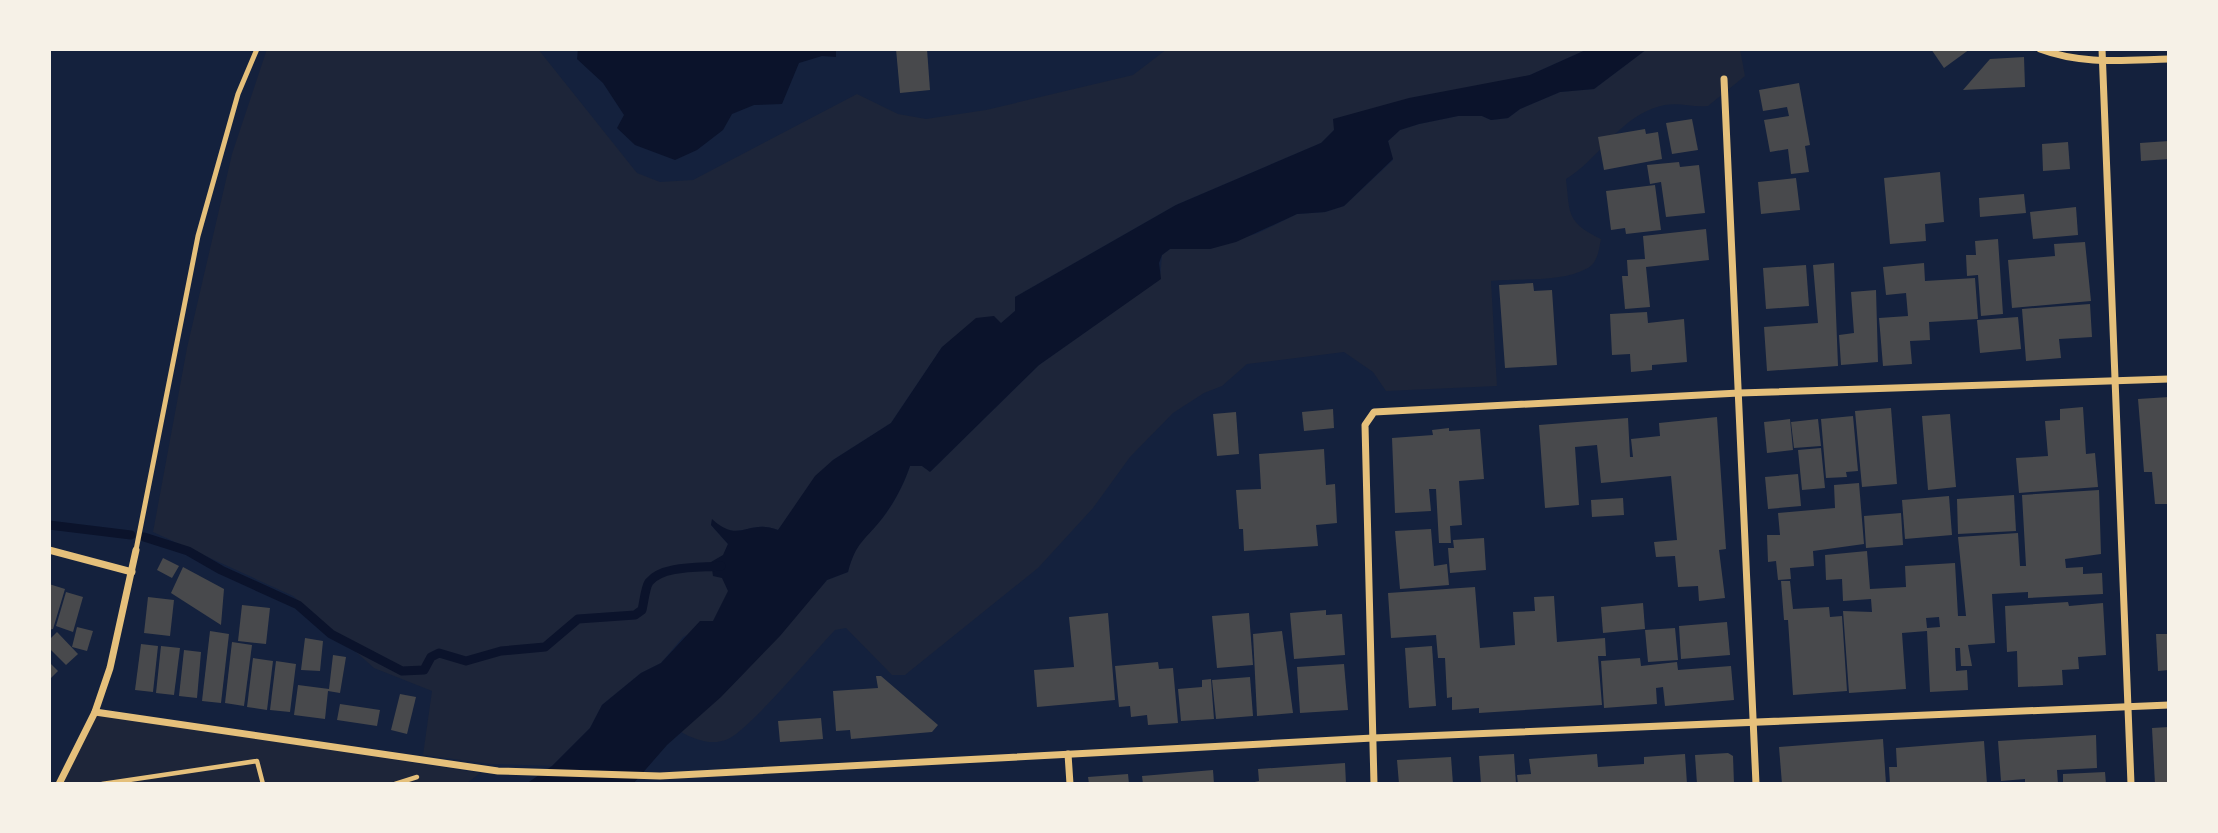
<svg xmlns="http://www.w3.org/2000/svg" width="2218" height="833" viewBox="0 0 2218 833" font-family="'PT Sans Narrow',sans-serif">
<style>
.green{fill:#1d2539}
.water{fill:#0b132b}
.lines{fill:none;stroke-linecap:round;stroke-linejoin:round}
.stream{stroke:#0b132b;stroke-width:9}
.building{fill:#48494c;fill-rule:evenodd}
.path{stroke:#e5c07b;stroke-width:4.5}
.service{stroke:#e5c07b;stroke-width:5}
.minor{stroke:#e5c07b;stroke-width:7}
</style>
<rect width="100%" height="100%" fill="#14213d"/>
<g class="green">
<path d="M267 49H538L637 173 660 182 693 180 857 94 898 114 926 119 986 110 1133 75 1167 49H1588L1530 75 1334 130 1321 143 1176 205 1015 297V311L1001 324 942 347 891 423 833 460 778 530C747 518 740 545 712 520L711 525 728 544C721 560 721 575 729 591L713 622 683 637 661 663 641 673 602 705 590 728 552 766 491 764 423 755 432 691 374 668 293 596 153 532 187 348 232 154Z"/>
<path d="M1647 49H1740L1745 76 1708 106C1689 108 1676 100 1654 108 1617 121 1599 159 1566 179 1570 214 1566 222 1601 239 1599 249 1598 262 1588 268 1561 283 1521 278 1491 281L1497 386 1386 391 1373 372 1344 352 1247 364 1222 386 1204 393 1173 413 1130 457 1093 508 1038 568 905 675H892L846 628 835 630C816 650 748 731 728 739 712 746 695 740 681 732L737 680 827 580 848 572C856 540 865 540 884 516 895 501 904 484 910 466H922L931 471 1039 365 1160 279 1162 255 1170 249H1210L1258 233 1297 214 1325 212 1344 206 1393 160 1388 141 1400 130 1419 124 1458 116H1482L1491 120 1508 118 1520 109 1560 92 1594 89Z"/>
<path d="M97 714 480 773 466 784H61Z"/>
</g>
<g class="water">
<path d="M578 49H836V57L822 56 799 63 782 104 754 105 732 114 723 130 697 150 675 160 635 145 617 128 624 115 603 83 577 59Z"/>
<path d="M1588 49H1647L1594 89 1560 92 1520 109 1508 118 1491 120 1482 116H1458L1419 124 1400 130 1388 141 1393 159 1344 206 1325 212 1297 214 1236 242 1210 249H1170L1162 255 1159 263 1161 279 1039 365 930 472 922 466H910C904 484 895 501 884 516 866 540 856 541 848 572L827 580 780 636 721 697 667 745 633 784H526L552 766 590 728 602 705 641 673 661 663 700 621H713L728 591 722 578 713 576 711 562 723 555 728 544 711 525 712 519C740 545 747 518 778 530L815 476 833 460 891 423 942 347 976 318 994 316 1001 323 1015 311V297L1176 205 1321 143 1334 130 1333 119 1409 98 1530 75Z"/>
</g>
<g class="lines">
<g class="stream">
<path d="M49 525 131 535"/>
<path d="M144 537 188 551 221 570 298 605 331 634 402 671 424 670 431 657 439 653 466 661 501 651 545 647 578 619 635 615 642 610C644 602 645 588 649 582 663 565 701 568 721 566"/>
</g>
</g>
<g class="building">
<path d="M896 49H927L930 90 900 93Z"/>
<path d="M1931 49H1970L1944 68Z"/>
<path d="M2024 57 2025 87 1963 90 1990 59Z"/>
<path d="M1799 83 1810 145 1805 146 1809 172 1791 174 1788 149 1770 152 1764 120 1789 116 1787 107 1763 111 1759 90Z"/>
<path d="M1692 119 1698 150 1672 154 1666 123Z"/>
<path d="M1645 129 1646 134 1658 132 1662 159 1604 170 1598 137Z"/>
<path d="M2169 141V159L2141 161 2140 143Z"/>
<path d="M2068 142 2070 169 2043 171 2042 144Z"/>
<path d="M1679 162 1680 167 1699 165 1705 213 1666 217 1661 182 1650 184 1647 165Z"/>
<path d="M1940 172 1944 222 1925 224 1926 241 1890 244 1884 178Z"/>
<path d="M1796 178 1800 210 1761 214 1758 182Z"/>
<path d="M1655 185 1661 230 1626 234 1625 228 1611 230 1606 191Z"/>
<path d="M2024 194 2026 213 1980 217 1979 198Z"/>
<path d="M2076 207 2078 235 2033 239 2030 212Z"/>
<path d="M1706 229 1709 260 1646 267 1650 307 1625 309 1622 276H1628L1627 260 1645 259 1643 236Z"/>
<path d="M1998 239 2003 314 1981 316 1978 275 1967 276 1966 255H1976L1975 241Z"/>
<path d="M2085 242 2091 301 2012 308 2008 260 2055 256 2054 244Z"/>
<path d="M1834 263 1838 366 1767 371 1764 327 1818 323 1813 265Z"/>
<path d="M1924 263 1925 281 1975 278 1978 319 1929 322 1930 340 1910 341 1912 364 1883 366 1879 318 1908 316 1906 293 1886 295 1883 267Z"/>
<path d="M1806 265 1809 306 1766 309 1763 268Z"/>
<path d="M1533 283 1534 291 1552 290 1557 365 1505 368 1499 285Z"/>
<path d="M1876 290 1878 362 1841 365 1839 335 1854 333 1851 292Z"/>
<path d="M2090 304 2092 337 2059 339 2061 358 2026 361 2022 309Z"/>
<path d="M1647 312 1648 323 1684 319 1687 362 1652 365V370L1631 372 1630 354 1612 355 1610 314Z"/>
<path d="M2018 317 2021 349 1980 353 1977 320Z"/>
<path d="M2169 397V504H2155L2152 472H2144L2138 399Z"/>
<path d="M2083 407 2086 454 2095 453 2098 487 2019 493 2016 458 2048 456 2045 421 2060 420V409Z"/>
<path d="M1891 408 1897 484 1862 487 1855 411Z"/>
<path d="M1333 409 1334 428 1304 431 1302 412Z"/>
<path d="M1236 412 1239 454 1217 456 1213 414Z"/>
<path d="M1950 414 1956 487 1928 490 1922 416Z"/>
<path d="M1853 416 1858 471 1846 472 1847 477 1826 478 1821 419Z"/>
<path d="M1717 417 1726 549 1719 550 1725 598 1699 601 1698 586 1678 587 1675 556 1656 557 1654 542 1677 540 1671 476 1601 483 1597 445 1575 447 1579 505 1545 508 1539 425 1628 418 1630 457H1633L1631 439 1660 436 1659 423Z"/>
<path d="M1790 419 1793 450 1767 453 1764 422Z"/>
<path d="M1818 419 1821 446 1794 448 1791 422Z"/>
<path d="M1449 428V431L1480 429 1484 479 1459 481 1462 525 1450 526 1451 543H1439L1436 489H1429L1431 511 1395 513 1392 438 1433 435 1432 430Z"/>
<path d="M1821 448 1825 488 1802 490 1798 450Z"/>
<path d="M1324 449 1326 485 1335 484 1337 523 1316 525 1318 546 1244 551 1243 529H1239L1236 490 1261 489 1259 454Z"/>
<path d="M1798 474 1801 506 1768 509 1765 477Z"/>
<path d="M1859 483 1864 544 1813 551 1814 566 1790 568 1791 579 1778 580 1776 561 1768 562 1767 535H1780L1778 513 1835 508 1834 485Z"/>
<path d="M2099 490 2101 554 2065 559 2066 568 2083 567V574L2102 573 2103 594 2028 598V592L1992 594 1995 643 1968 645 1972 666H1961L1960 648H1955L1956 671 1967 670 1968 690 1930 692 1927 631 1902 633 1906 689 1849 693 1843 611 1872 612 1871 599 1843 601 1842 579 1826 580 1825 555 1867 551 1870 589 1906 587 1905 566 1955 563 1958 616H1966L1958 537 2018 533 2020 566H2026L2022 495ZM1939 617 1940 627 1927 628 1926 618Z"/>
<path d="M2014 495 2016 531 1958 534 1957 499Z"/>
<path d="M1949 496 1952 535 1905 539 1902 500Z"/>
<path d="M1623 498 1624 515 1592 517 1591 500Z"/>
<path d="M1901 513 1903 545 1866 548 1864 516Z"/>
<path d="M1431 529 1434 566 1447 564 1449 585 1400 589 1395 531Z"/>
<path d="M1484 538 1486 570 1450 573 1448 548H1454L1453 540Z"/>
<path d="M163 558 179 566 172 578 157 570Z"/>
<path d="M183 567 224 589 221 625 171 593Z"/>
<path d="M1781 581H1790L1793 609 1829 607 1830 617 1842 616 1847 691 1793 695 1788 620H1784Z"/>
<path d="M49 584 65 589 53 629 49 630Z"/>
<path d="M1475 587 1480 648 1515 645 1513 612 1535 611 1534 597 1554 596 1557 642 1605 638 1606 656H1598L1602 705 1479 713V708L1452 710V697L1447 698 1445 658H1438L1436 635 1391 638 1388 593Z"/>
<path d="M66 592 83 597 73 632 56 626Z"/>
<path d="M148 597 174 600 170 636 144 633Z"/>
<path d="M2068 602 2069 606 2103 603 2106 655 2078 657 2079 669 2062 670 2063 685 2018 687 2017 651 2007 652 2005 606Z"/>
<path d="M1643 603 1645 629 1603 633 1601 607Z"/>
<path d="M242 605 270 608 266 644 238 641Z"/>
<path d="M1326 610V615L1342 614 1345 655 1294 659 1290 613Z"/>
<path d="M1108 613 1115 700 1037 707 1034 670 1074 667 1069 617Z"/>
<path d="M1249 613 1253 665 1217 668 1212 616Z"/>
<path d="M1727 622 1730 655 1681 659 1679 626Z"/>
<path d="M77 627 93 631 87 651 72 647Z"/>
<path d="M1675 628 1678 660 1648 662 1645 630Z"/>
<path d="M210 631 229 634 221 703 202 701Z"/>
<path d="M1282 631 1293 713 1257 716 1253 634Z"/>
<path d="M57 632 78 654 66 665 49 648V640Z"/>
<path d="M2156 634H2169V670L2158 671Z"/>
<path d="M305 638 323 641 320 671 301 670Z"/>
<path d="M232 642 252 645 244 706 225 703Z"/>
<path d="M141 644 158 646 153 692 135 690Z"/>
<path d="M161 646 180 648 174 695 156 693Z"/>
<path d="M1432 646 1436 706 1409 708 1405 648Z"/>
<path d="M184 650 201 652 197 698 179 696Z"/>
<path d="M333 655 346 657 340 693 328 691 325 719 294 715 298 685 329 689Z"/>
<path d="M253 658 273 661 267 710 247 707Z"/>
<path d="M1640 658 1641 666 1677 662 1678 670 1731 666 1734 700 1665 706 1663 687 1656 688 1657 704 1604 708 1601 661Z"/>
<path d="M276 661 296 664 290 712 270 710Z"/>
<path d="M49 662 58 671 49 680Z"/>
<path d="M1158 662 1159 669 1173 668 1178 723 1148 725 1147 715 1131 717 1130 706 1119 707 1115 666Z"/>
<path d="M1344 664 1348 710 1300 713 1297 667Z"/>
<path d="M876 676H881L938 725 932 732 851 739 850 730 836 731 833 691 878 688Z"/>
<path d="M1250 677 1253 716 1216 719 1212 680Z"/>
<path d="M1211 679 1214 719 1181 721 1178 689 1202 687V680Z"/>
<path d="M400 694 416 697 407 734 391 730Z"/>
<path d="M340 704 380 710 377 726 337 720Z"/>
<path d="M821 718 823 739 780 742 778 721Z"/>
<path d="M2169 727V784H2155L2152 728Z"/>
<path d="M2096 735 2097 768 2057 770 2058 784H2025V779L2001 781 1998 741Z"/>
<path d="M1883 739 1886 784H1782L1779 747Z"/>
<path d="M1984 741 1987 784H1890L1889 767H1897L1896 748Z"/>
<path d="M1728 753 1733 756 1734 784H1697L1695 755Z"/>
<path d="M1514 754 1516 784H1481L1479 756Z"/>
<path d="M1597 754 1598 767 1644 764V757L1685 754 1687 784H1518L1517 775 1531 774 1529 759Z"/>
<path d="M1451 757 1453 784H1399L1397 760Z"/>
<path d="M1345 763 1346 784H1246L1259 781 1258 769Z"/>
<path d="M1213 770 1214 784H1143L1142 776Z"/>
<path d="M2105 772 2106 784H2063V774Z"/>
<path d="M1128 774 1129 784H1089L1088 777Z"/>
</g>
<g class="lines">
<g class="path">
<path d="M102 784 257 761 263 784"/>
<path d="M395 784 417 777"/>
</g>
<path class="service" d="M136 550 198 236 238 94 257 49"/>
<g class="minor">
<path d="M2040 49C2082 65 2125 60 2169 59"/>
<path d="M2102 49 2131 784"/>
<path d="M1724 79 1756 784"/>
<path d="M49 550 132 572"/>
<path d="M95 712 498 771 660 776 1373 738 2169 705"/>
<path d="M1068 754 1070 784"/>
<path d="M59 784 95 712 110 668 136 550"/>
<path d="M1374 784 1365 425 1374 412 1739 393 2169 379"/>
</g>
</g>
<rect width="2218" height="833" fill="none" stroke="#f6f1e7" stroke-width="102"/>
</svg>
